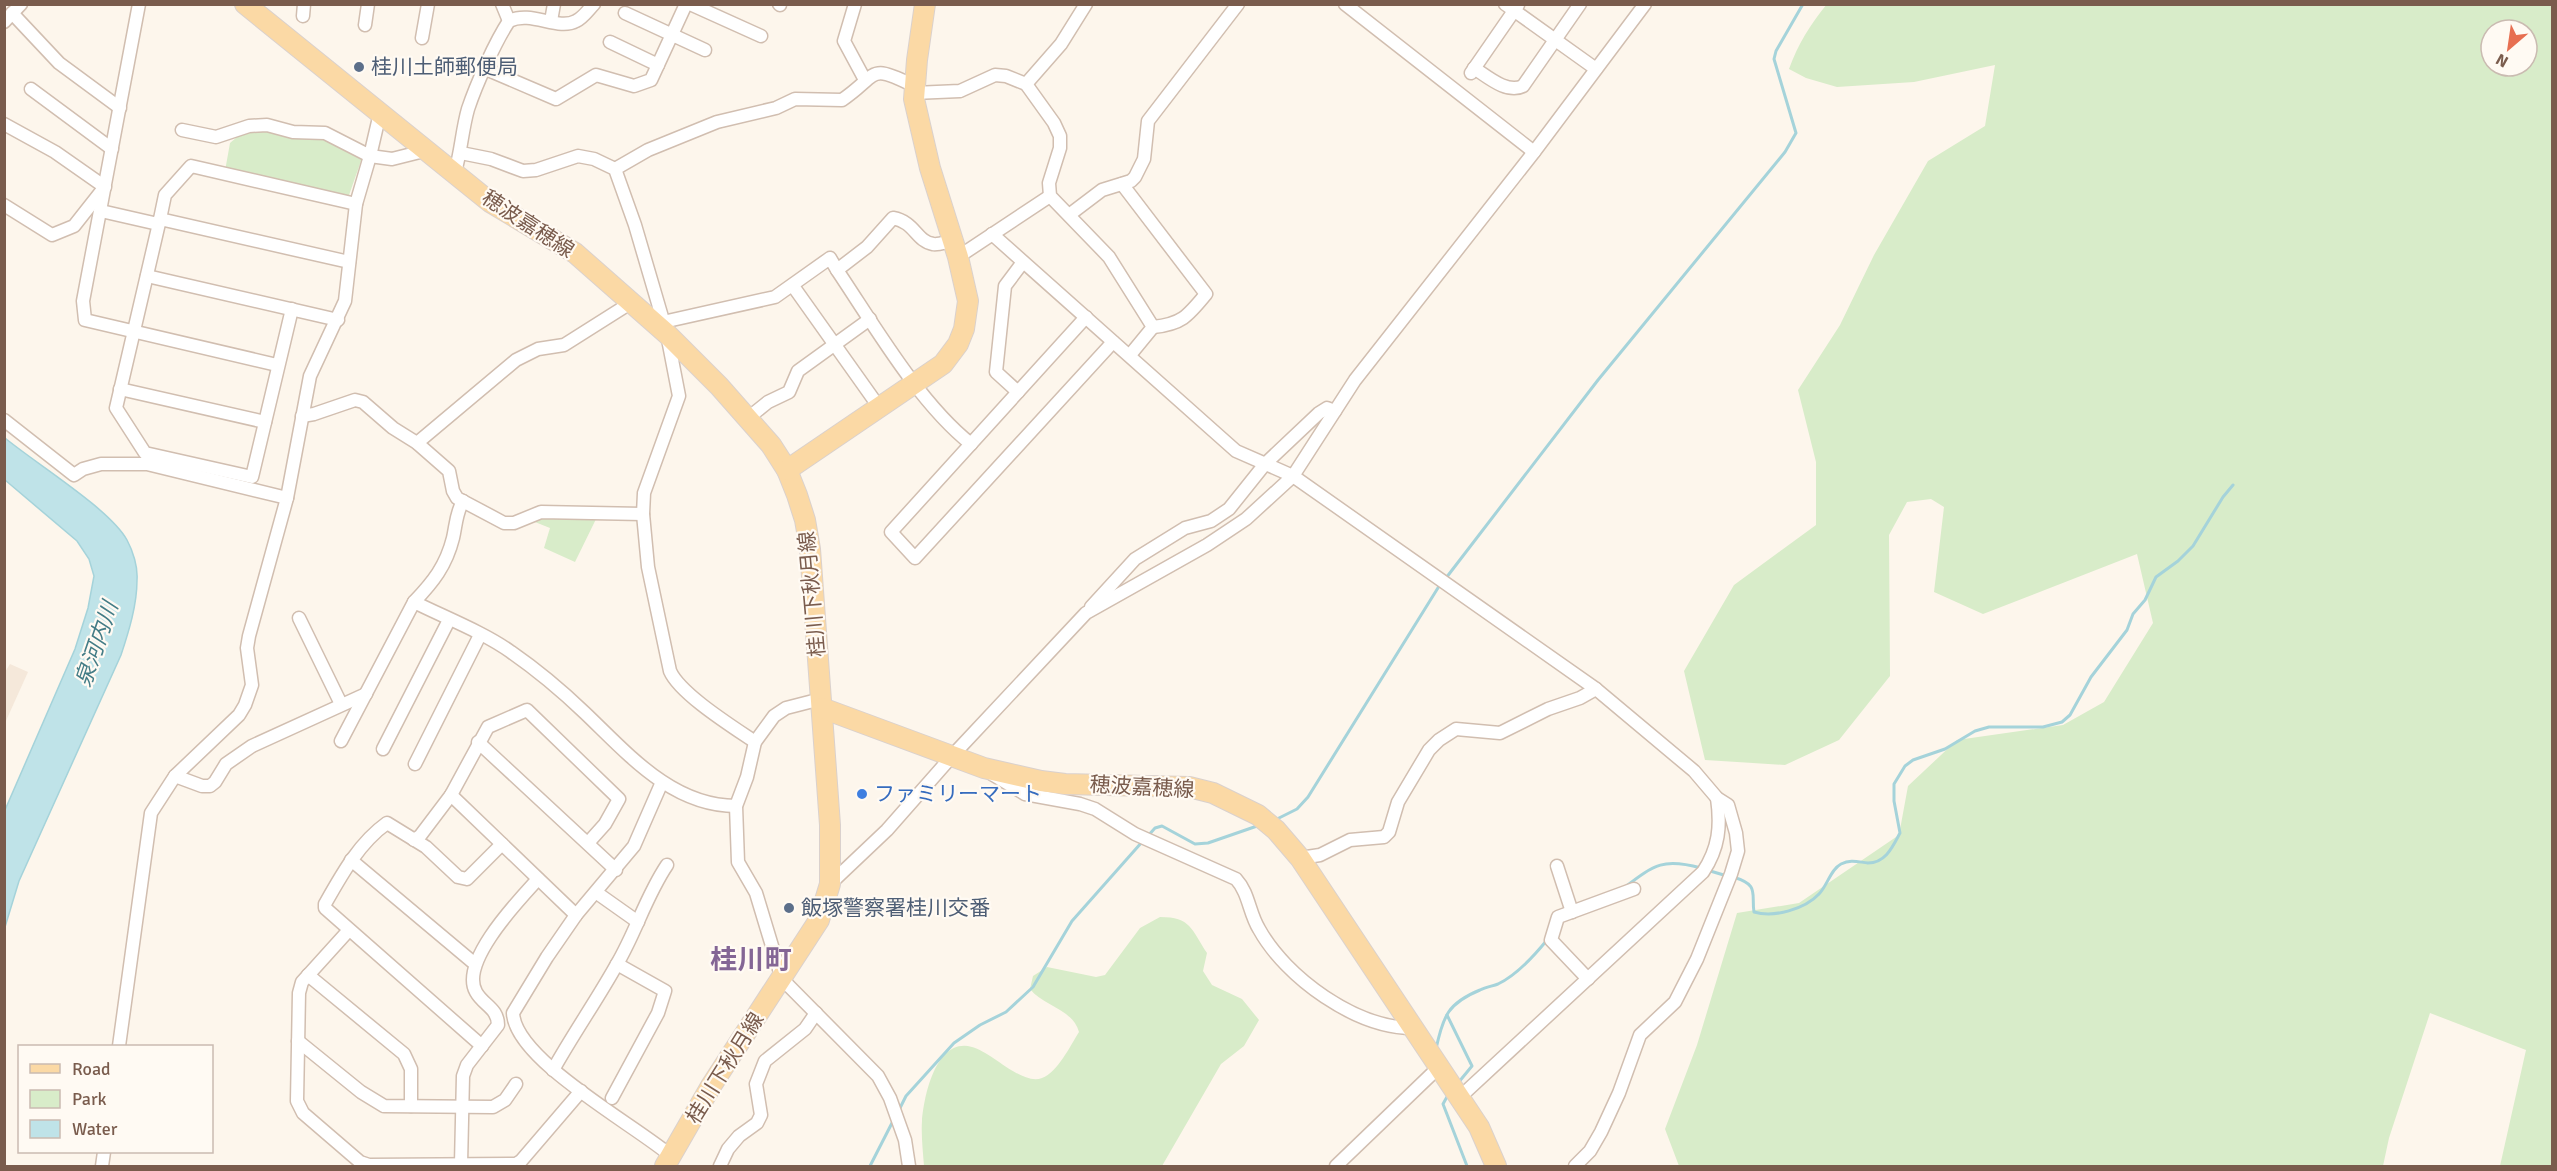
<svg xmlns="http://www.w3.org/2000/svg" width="2557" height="1171" viewBox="0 0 2557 1171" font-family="Signika,'Noto Sans JP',sans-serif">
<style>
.residential{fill:#f5e8da}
.green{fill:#d8ecc9;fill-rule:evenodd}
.water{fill:#bfe3e8;stroke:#a5d3da;stroke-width:1.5}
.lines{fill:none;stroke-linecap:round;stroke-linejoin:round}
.stream{stroke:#a5d3da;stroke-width:3}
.minor-casing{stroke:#d1beb0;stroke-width:15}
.primary-casing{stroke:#dad1cd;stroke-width:22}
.minor{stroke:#fff;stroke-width:12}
.primary{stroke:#fbd9a5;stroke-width:20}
.service-dot{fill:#5c6f8a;stroke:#fffaf3;stroke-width:2}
.shop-dot{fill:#3f7fe0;stroke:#fffaf3;stroke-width:2}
.labels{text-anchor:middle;stroke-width:4.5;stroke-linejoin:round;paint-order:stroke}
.service-label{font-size:21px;fill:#4e5e75;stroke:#fffaf3;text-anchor:start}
.street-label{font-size:21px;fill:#7a5c4d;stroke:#fffaf3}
.shop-label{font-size:21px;fill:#366cbe;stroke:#fffaf3;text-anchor:start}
.water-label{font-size:22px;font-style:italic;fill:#437c86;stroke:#fffaf3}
.district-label{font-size:27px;font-weight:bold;fill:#846695;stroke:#fffaf3}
</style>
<rect width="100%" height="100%" fill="#fdf6ec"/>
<path class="residential" d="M10 664 28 672 5 723V672Z"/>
<g class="green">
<path d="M1827 4 2552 5V1166H2500L2526 1050 2430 1013 2389 1138 2383 1166H1679L1665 1129 1697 1045 1737 913 1799 903 1899 835 1908 786 1957 740 2063 725 2104 702 2153 623 2137 554 1983 614 1934 592 1944 507 1931 499 1907 502 1889 535 1890 676 1839 740 1785 765 1705 760 1684 671 1734 585 1816 525V462L1798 390 1840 325 1874 255 1928 161 1985 126 1995 65 1914 82 1837 87 1806 78 1789 69C1798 44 1810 25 1827 4ZM2491 30H2527V66H2491Z"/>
<path d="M263 128 277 135 303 139 323 137 362 158 348 198 225 171 230 143 243 132Z"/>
<path d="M536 517H597L575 562 544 548 550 528 530 520Z"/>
<path d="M1160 917C1191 917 1191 929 1207 953L1203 971 1212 985 1242 999 1259 1020 1244 1046 1221 1064 1162 1166H924C923 1152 921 1135 922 1121 924 1096 936 1037 972 1047 992 1052 1022 1086 1042 1078 1058 1072 1070 1046 1079 1032 1073 1009 1043 1006 1030 989L1033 976 1047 967 1096 977 1105 975 1140 928Z"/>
</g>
<path class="water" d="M5 438C35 463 110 509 127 540 133 551 138 567 137 580 137 605 129 631 121 655L19 881 5 927V810L75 649 88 608 94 576 89 559 77 541 5 480Z"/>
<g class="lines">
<g class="stream">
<path d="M1446 578 1598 380 1785 152 1796 133 1774 59 1776 51 1803 4"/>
<path d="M1275 820 1297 809 1308 797 1441 583"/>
<path d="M1147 837 1155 828 1162 826 1195 844 1208 843 1260 825"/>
<path d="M1707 870 1727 876"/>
<path d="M1733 877C1760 885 1751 893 1754 912 1774 918 1805 909 1819 894 1827 886 1831 869 1841 864 1851 859 1858 862 1868 863 1886 863 1893 846 1900 833L1894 801V784L1905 766 1913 760 1945 749 1975 731 1989 727H2043L2062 722 2070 715 2091 677 2127 630 2133 614 2145 600 2156 577 2178 561 2193 546 2223 497 2233 485"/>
<path d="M1625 887C1655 864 1664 858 1701 868"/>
<path d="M1447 1015 1472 1066 1458 1083"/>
<path d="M1436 1049C1443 1016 1448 1003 1480 990 1486 987 1493 986 1498 984 1517 975 1534 956 1547 940"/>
<path d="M1448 1095 1443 1104 1467 1166"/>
<path d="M899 1110 906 1096 954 1043 980 1025 1006 1012 1033 987 1072 921 1142 842"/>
<path d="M870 1166 894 1119"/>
</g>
<defs>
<g id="minor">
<path d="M139 4 83 301 85 320 277 365"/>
<path d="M502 4 509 21"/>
<path d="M690 4 761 36"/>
<path d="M779 4 780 5"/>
<path d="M855 4 844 41 865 80"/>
<path d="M1345 4 1534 152"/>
<path d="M1505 4 1596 69"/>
<path d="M12 13 59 63 120 108"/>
<path d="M625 13 705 50"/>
<path d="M303 16 304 4"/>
<path d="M551 21 554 4"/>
<path d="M4 22 21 4"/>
<path d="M365 25 368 4"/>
<path d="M422 38 428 4"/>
<path d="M610 42 658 65"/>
<path d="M1474 68C1488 77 1507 94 1523 86L1580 4"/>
<path d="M486 69 556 99 596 75 634 86 651 80 686 4"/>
<path d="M1471 73 1518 5"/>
<path d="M1026 84 1061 44 1086 4"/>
<path d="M31 89 112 149"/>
<path d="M914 93 960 91 995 75 1006 76 1026 84 1054 123 1060 136V148L1049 183 1050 196 1109 257 1153 327 1130 355"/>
<path d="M4 124 55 152 105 187"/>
<path d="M182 130 216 137 249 126 267 125 293 132 325 133 370 156 380 113"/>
<path d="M461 153 491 159 523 171 536 170 578 156 594 159 615 169 635 225 667 334 679 396 644 493 643 514 648 567 670 671C680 694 733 727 755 742"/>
<path d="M615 169 648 150 717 122 776 108 795 99 842 100C879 75 867 62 914 86"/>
<path d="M455 172C461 152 462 130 468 109 476 85 495 42 509 21 531 10 558 31 576 21 583 18 588 10 594 4"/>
<path d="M1122 184 1206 294C1188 316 1182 324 1153 327"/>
<path d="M4 205 52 235 74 226 104 188"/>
<path d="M101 211 158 224"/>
<path d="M1069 215 1102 190 1131 181 1135 177 1144 159 1148 121 1238 4"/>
<path d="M160 219 165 195 191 166 356 204"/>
<path d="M992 234 1236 451 1293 476 1596 689 1694 771 1717 798 1728 805 1736 833 1738 851 1731 874 1697 959 1675 1002 1640 1035 1619 1093 1601 1132 1590 1151 1575 1166"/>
<path d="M958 257 1050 196"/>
<path d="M837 270C874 325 919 403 971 444"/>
<path d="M147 276 338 320"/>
<path d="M793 286 879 407"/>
<path d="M292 309 252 477 145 453 116 408 160 219 349 262"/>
<path d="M1086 317 891 532 915 558 1113 342"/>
<path d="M663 322 775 297 830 258 837 270 867 247 893 218C915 222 916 241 933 244 938 245 946 242 952 241"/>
<path d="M120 389 265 422"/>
<path d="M1018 392 996 372 1005 286 1023 262"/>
<path d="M302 416 314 414 355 400 363 402 393 428 417 443 449 471 453 491 457 498 504 523H514L541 512 643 514"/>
<path d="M748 418 768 402 789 392 798 371 870 319"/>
<path d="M4 420 74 475 83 469 101 464H147L287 498"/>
<path d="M417 443 516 360 538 349 564 345 632 302"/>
<path d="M414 602C433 582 446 566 453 538 456 525 456 513 463 501"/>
<path d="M1091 607 1135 559 1185 528 1211 521 1229 509 1265 464 1319 413 1327 408 1335 411"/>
<path d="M299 618 341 704"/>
<path d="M821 699 786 708 774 716 755 742 747 777 736 806 738 862 756 893 782 979 878 1076 890 1098 905 1140 909 1166"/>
<path d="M341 741 414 602C444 617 485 633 511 652 537 670 562 691 585 713 628 754 672 806 736 806"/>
<path d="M478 742 616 870"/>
<path d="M383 749 449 620"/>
<path d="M415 764 480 635"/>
<path d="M992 774 1025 794 1080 804 1095 809 1135 834 1236 879C1249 893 1249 913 1259 929 1286 978 1356 1028 1413 1028"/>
<path d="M175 776 202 786H210L215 782 226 764 252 746 366 694"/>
<path d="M662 782 634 846 576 915 547 957 513 1013C515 1060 635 1125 671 1156"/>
<path d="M451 795 576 915"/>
<path d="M414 840 420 836 451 795 488 727 527 710 619 799 605 824 588 843"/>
<path d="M1300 858 1320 855 1350 840 1384 837 1389 832 1398 802 1429 750 1439 740 1456 729 1500 733 1548 709 1580 698 1596 689"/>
<path d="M351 860 475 964"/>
<path d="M1557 866 1572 912"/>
<path d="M830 884 887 830 953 755 1086 613 1207 545 1246 519 1293 476 1355 380 1534 152 1645 4"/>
<path d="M597 893 638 922"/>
<path d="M349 930 302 982 299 993 297 1101 303 1113 360 1162 369 1165 516 1164 521 1161 581 1091"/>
<path d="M308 975 404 1054 411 1069V1106"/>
<path d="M1588 979 1551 940 1558 917 1634 889"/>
<path d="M298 1041 361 1092 384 1106 493 1107 505 1100 516 1084"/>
<path d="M119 1046 151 813 175 776 239 715 245 705 252 685 247 648 249 636 287 498 310 376 345 301 356 204 370 156 392 159 428 150"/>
<path d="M482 1046 325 908V904C342 874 359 843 387 823L426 847 458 877 467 879 502 844"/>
<path d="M553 1070C573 1034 597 1000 617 964 636 932 646 896 667 865"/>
<path d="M612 1098 658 1013 665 991 617 964"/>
<path d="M1459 1098 1703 872C1719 848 1721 826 1717 798"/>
<path d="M461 1164 463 1076 467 1065 498 1025C498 1008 483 1005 476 992 459 962 519 900 538 879"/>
<path d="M102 1166 104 1152"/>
<path d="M720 1166 728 1149 739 1136 757 1123 761 1115 756 1084 765 1061 805 1029 816 1013"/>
<path d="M1336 1166 1439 1067"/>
</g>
<g id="primary">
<path d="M245 4 490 202 575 253 667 334 719 386 771 445 787 470 797 495 805 520 810 549 830 825V884L819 920 711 1086 665 1166"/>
<path d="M787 470 943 364 958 344 964 329 968 301 958 257 930 168 914 99 917 60 925 4"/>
<path d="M822 708 984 768 1041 781 1065 784 1189 787 1213 793 1258 815 1276 830 1300 858 1479 1127 1496 1166"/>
</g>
</defs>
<use href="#minor" class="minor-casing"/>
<use href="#primary" class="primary-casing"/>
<use href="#minor" class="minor"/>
<use href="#primary" class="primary"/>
</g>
<g class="service-dot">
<circle cx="359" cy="67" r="6"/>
<circle cx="789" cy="908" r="6"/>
</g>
<circle class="shop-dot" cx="862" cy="794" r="6"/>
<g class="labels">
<g class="service-label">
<text x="371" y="74">桂川土師郵便局</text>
<text x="801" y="915">飯塚警察署桂川交番</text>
</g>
<g class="street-label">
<text transform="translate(528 224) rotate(33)" y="7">穂波嘉穂線</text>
<text transform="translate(812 594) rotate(-95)" y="7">桂川下秋月線</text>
<text transform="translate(1142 787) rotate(3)" y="7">穂波嘉穂線</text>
<text transform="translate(725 1068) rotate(-58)" y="7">桂川下秋月線</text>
</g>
<g class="shop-label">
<text x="874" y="801">ファミリーマート</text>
</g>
<g class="water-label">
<text transform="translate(96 644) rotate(-71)" y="8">泉河内川</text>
</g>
<g class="district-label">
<text x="751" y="969">桂川町</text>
</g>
</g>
<rect width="2557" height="1171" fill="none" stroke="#7a5c4d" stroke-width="12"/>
<rect x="18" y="1045" width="195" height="108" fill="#fffaf3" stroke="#cabbb1" stroke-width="1.5"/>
<rect x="30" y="1064" width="30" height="9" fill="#fbd9a5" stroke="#cabbb1" stroke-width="1.5"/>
<text x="72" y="1075" font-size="18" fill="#7a5c4d">Road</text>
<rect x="30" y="1090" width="30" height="18" fill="#d8ecc9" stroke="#cabbb1" stroke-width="1.5"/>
<text x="72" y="1105" font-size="18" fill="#7a5c4d">Park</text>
<rect x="30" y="1120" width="30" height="18" fill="#bfe3e8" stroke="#cabbb1" stroke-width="1.5"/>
<text x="72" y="1135" font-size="18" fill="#7a5c4d">Water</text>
<g transform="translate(2509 48) rotate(209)"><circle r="28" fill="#fffaf3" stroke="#cabbb1" stroke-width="1.5"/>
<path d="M0-4.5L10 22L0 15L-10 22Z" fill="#e76f51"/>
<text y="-9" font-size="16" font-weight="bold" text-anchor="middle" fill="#7a5c4d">N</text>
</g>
</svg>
